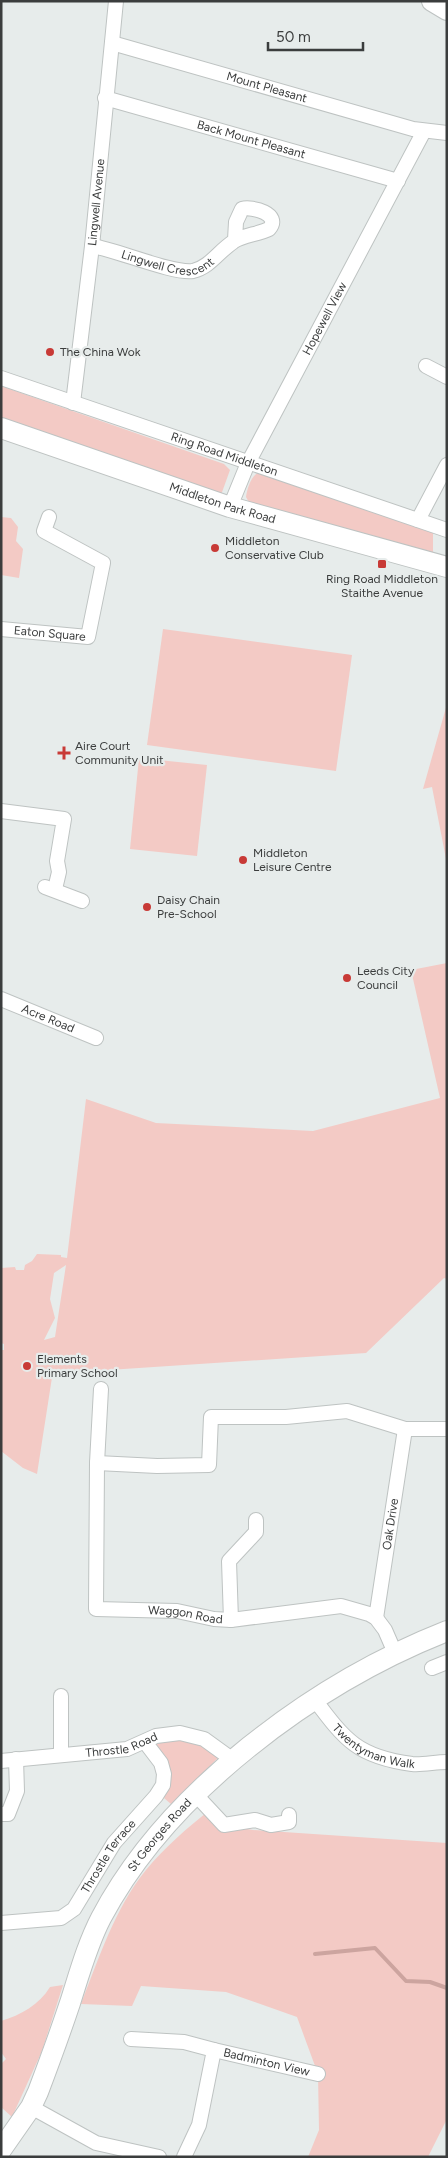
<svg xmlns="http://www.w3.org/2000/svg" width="448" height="2158" viewBox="0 0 448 2158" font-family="Figtree,sans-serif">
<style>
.green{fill:#f3cac5;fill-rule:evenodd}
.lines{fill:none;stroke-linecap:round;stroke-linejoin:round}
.stream{stroke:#cca49f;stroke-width:4}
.street-casing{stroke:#bec3c2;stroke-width:16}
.secondary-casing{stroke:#bec3c2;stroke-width:22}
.street{stroke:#fff;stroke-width:14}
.secondary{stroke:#fff;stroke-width:20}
.poi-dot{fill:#c83a36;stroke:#e7eceb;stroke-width:2}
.labels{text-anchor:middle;stroke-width:4.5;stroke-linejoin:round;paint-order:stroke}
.street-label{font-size:12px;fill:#3b3d3d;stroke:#e7eceb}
.poi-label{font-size:12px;fill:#3b3d3d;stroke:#e7eceb;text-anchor:start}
</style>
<rect width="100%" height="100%" fill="#e7eceb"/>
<g class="green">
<path d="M1 386 224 464 230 470 221 495 1 422Z"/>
<path d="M259 472 433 530V556L250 504 246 497C247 489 251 476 259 472Z"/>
<path d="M1 517 11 518 18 527 16 541 23 549 19 578 1 575Z"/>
<path d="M163 629 352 655 336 771 147 745Z"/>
<path d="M447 704V864L432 787 423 789Z"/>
<path d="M139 758 207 765 197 856 130 849Z"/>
<path d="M447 963V1279L444 1278 366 1353 63 1373 53 1371 37 1474 23 1468 1 1451V1350H4V1344L1 1343V1268L15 1267 16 1270H24L25 1265 32 1261 37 1254 61 1255V1257L67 1258 86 1099 156 1123 313 1131 440 1098 411 970ZM66 1265 55 1337 44 1340 55 1318 50 1299 54 1273Z"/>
<path d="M173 1739 201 1744 219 1757 171 1804 164 1798 168 1785 154 1745Z"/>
<path d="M210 1810 224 1825 253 1830 447 1843V2119L428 2157H308L319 2130 318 2074 297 2017 226 1992 141 1986 132 2006 81 2004C99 1958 115 1908 146 1870 165 1847 187 1828 210 1810Z"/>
<path d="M63 1985 42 2051 12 2117 1 2107V2064L6 2059 1 2052V2021C21 2015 39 2005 50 1987Z"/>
</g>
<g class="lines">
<path class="stream" d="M315 1954 375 1948 406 1981 430 1982 447 1988"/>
<defs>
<g id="street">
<path id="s1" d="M112 43 413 129 447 133"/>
<path id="s2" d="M105 98 398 181"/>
<path id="s3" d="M92 246C117 250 173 274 193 271 210 267 219 251 233 242 240 236 259 234 269 229 282 214 252 206 242 209L236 222 235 240"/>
<path d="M426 366 447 377"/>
<path id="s4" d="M1 378 447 530"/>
<path id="s5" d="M73 403 92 246 116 1"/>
<path id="s6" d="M230 507 248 463 424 131"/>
<path d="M418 520 447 465"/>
<path id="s7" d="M1 629 88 637 103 563 44 531 49 517"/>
<path d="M1 811 64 819 57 861 59 872 55 889"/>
<path d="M45 887 82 901"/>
<path id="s8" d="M1 999 96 1038"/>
<path id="s9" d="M101 1389 97 1463 96 1609 177 1611 214 1619 231 1620 341 1606 369 1614 376 1618 385 1630 395 1653"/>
<path d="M97 1463 157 1466 209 1465 211 1417H286L347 1411 405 1429H447"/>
<path id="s10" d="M376 1618 405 1429"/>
<path d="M231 1620 229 1561 256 1532V1520"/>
<path d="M432 1668 447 1662"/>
<path id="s11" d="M315 1700C345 1740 358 1757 412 1764 423 1765 435 1762 447 1762"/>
<path d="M61 1755V1696"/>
<path id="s12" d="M1 1761 127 1749 156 1736 180 1733 204 1739 233 1760"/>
<path d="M196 1795 224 1825 255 1820 271 1825 289 1822V1815"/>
<path d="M3 1814H8L17 1791 16 1759"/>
<path id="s13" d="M1 1923 61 1918 74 1909 114 1843 156 1796 163 1785 164 1774 161 1763 145 1742"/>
<path d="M131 2039 184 2042 214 2050 199 2125 184 2157"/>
<path id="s14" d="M214 2050 318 2074"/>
<path d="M31 2107 96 2143 159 2157"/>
</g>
<g id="secondary">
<path d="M432 1 447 10"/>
<path id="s15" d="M1 428 230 507 447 567"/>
<path id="s16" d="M1 2150 31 2107 38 2092C49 2063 60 2033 70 2003 79 1975 87 1945 101 1918 168 1791 315 1683 447 1631"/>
</g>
</defs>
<use href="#street" class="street-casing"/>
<use href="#secondary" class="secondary-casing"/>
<use href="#street" class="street"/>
<use href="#secondary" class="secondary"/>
</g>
<g class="poi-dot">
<circle cx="50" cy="352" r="5"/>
<circle cx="215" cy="548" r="5"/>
<rect x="377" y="559" width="10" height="10" rx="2.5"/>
<path d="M61.5 745.5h5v5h5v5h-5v5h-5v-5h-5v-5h5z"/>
<circle cx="243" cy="860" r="5"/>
<circle cx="147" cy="907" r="5"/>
<circle cx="347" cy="978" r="5"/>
<circle cx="27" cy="1366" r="5"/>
</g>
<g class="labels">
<g class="street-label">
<text dy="4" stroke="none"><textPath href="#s1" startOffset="161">Mount Pleasant</textPath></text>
<text dy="4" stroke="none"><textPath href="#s2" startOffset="152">Back Mount Pleasant</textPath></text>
<text dy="4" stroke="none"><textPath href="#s5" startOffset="202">Lingwell Avenue</textPath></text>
<text dy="4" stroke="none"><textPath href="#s3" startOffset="79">Lingwell Crescent</textPath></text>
<text dy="4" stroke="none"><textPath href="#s6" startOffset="211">Hopewell View</textPath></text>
<text dy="4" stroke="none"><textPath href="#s4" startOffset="236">Ring Road Middleton</textPath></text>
<text dy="4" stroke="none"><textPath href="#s15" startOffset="234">Middleton Park Road</textPath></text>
<text dy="4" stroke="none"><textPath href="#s7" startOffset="49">Eaton Square</textPath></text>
<text dy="4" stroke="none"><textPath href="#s8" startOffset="51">Acre Road</textPath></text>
<text dy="4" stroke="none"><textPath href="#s10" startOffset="95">Oak Drive</textPath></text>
<text dy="4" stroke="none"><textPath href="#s9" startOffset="310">Waggon Road</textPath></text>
<text dy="4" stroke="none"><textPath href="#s11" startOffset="78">Twentyman Walk</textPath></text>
<text dy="4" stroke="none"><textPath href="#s12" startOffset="122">Throstle Road</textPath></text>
<text dy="4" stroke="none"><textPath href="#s16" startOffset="356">St Georges Road</textPath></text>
<text dy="4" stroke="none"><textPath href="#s13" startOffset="139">Throstle Terrace</textPath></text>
<text dy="4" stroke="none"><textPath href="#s14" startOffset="54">Badminton View</textPath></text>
</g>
<g class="poi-label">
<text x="60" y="356">The China Wok</text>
<text x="225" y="545">Middleton<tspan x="225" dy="14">Conservative Club</tspan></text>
<text x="382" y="583" text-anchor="middle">Ring Road Middleton<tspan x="382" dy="14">Staithe Avenue</tspan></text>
<text x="75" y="750">Aire Court<tspan x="75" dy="14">Community Unit</tspan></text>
<text x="253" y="857">Middleton<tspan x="253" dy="14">Leisure Centre</tspan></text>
<text x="157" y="904">Daisy Chain<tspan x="157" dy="14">Pre-School</tspan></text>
<text x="357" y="975">Leeds City<tspan x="357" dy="14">Council</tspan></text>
<text x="37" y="1363">Elements<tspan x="37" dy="14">Primary School</tspan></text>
</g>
</g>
<rect width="448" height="2158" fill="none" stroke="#3b3d3d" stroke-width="5"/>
<path d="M268 42v8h95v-8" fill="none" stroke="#3b3d3d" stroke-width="2.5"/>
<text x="276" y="42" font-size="15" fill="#3b3d3d" stroke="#e7eceb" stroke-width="4" paint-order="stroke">50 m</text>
</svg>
